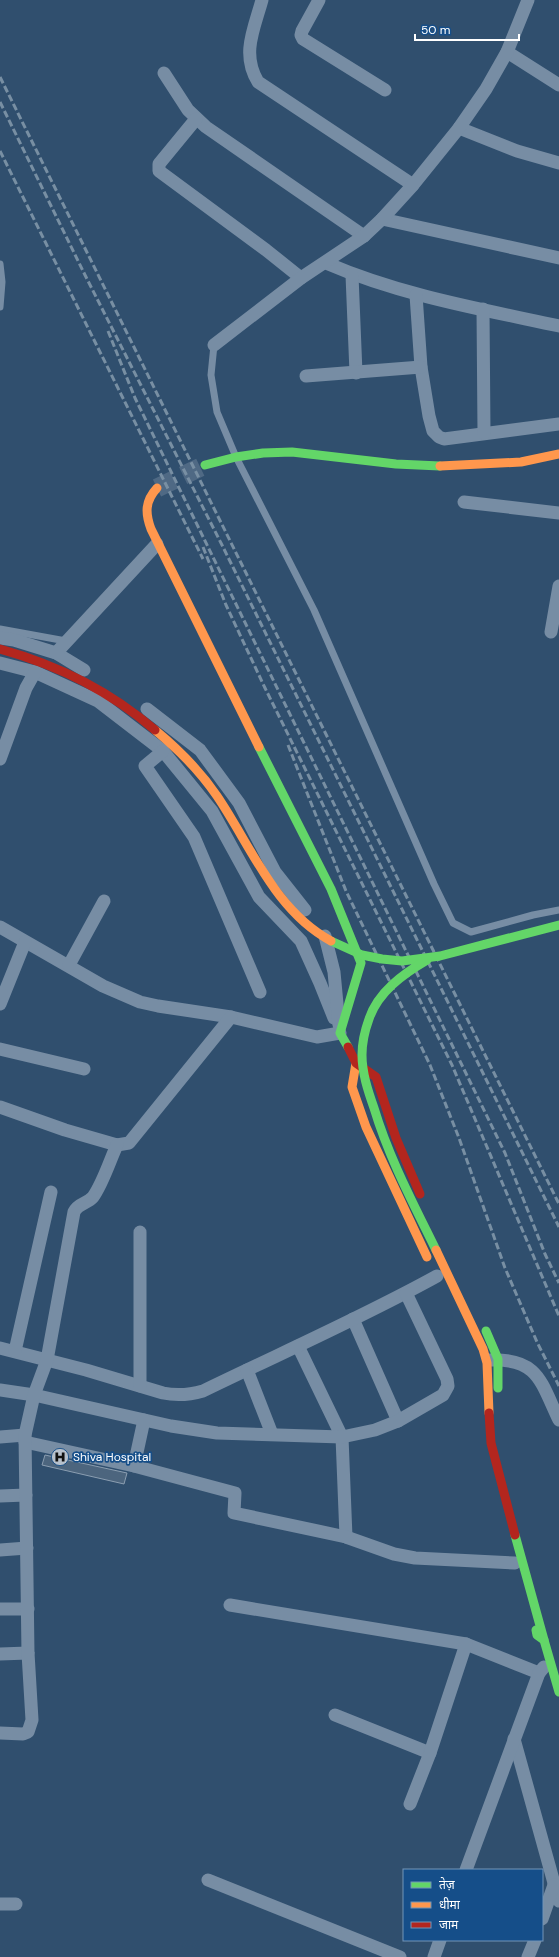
<svg xmlns="http://www.w3.org/2000/svg" width="559" height="1957" viewBox="0 0 559 1957" font-family="'DM Sans','Noto Sans Devanagari',sans-serif">
<style>
.building{fill:#4c657e;stroke:#8b9eb1}
.lines{fill:none;stroke-linecap:round;stroke-linejoin:round}
.secondary-tunnel{stroke:#4f6984;stroke-width:19;stroke-dasharray:19 10;stroke-linecap:butt}
.lane{stroke:#778da4;stroke-width:7}
.street{stroke:#778da4;stroke-width:13}
.fast{stroke:#63d668;stroke-width:9}
.slow{stroke:#ff974d;stroke-width:9}
.jam{stroke:#b3261e;stroke-width:9}
.rail{stroke:#788fa3;stroke-width:3;stroke-dasharray:7 3;stroke-linecap:butt}
.fast-bridge{stroke:#63d668;stroke-width:9}
.slow-bridge{stroke:#ff974d;stroke-width:9}
.jam-bridge{stroke:#b3261e;stroke-width:9}
.labels{text-anchor:middle;stroke-width:3.5;stroke-linejoin:round;paint-order:stroke}
.poi-label{font-size:12px;fill:#fff;stroke:#154e89;text-anchor:start}
</style>
<rect width="100%" height="100%" fill="#304f6e"/>
<path class="building" d="M45 1455 127 1473 124 1484 42 1465Z"/>
<g class="lines">
<path class="secondary-tunnel" d="M157 488 205 465"/>
<g class="lane">
<path d="M0 264 2 282 0 307"/>
<path d="M214 345 211 375 217 412 236 457 314 610 434 884 453 923 471 932 533 915 559 910"/>
<path d="M0 629 66 641"/>
</g>
<g class="street">
<path d="M262 0C254 29 241 54 258 82L413 185"/>
<path d="M319 0 302 31 301 35 303 39 385 90"/>
<path d="M507 52 559 85"/>
<path d="M164 73 188 110 206 127 364 236"/>
<path d="M196 119 159 164V171L266 250 301 278"/>
<path d="M459 128 517 151 559 163"/>
<path d="M382 219 559 258"/>
<path d="M326 263C400 295 480 309 559 326"/>
<path d="M352 275 356 373"/>
<path d="M416 295 421 367 429 416 433 431 439 437 444 439 559 424"/>
<path d="M483 309 484 433"/>
<path d="M214 345 301 278 364 236 382 219 413 185 459 128 486 89 507 52 528 0"/>
<path d="M306 376 421 367"/>
<path d="M464 502 559 513"/>
<path d="M551 632 559 586"/>
<path d="M0 638 14 640 56 653 84 670"/>
<path d="M56 653 157 544"/>
<path d="M0 663 35 672 98 701 163 751 212 811 259 897 301 941 320 983 334 1018"/>
<path d="M147 709 200 750 239 803 275 872 305 910"/>
<path d="M163 751 145 766 194 837 260 992"/>
<path d="M0 759 26 688 35 672"/>
<path d="M0 927 103 986 140 1002 158 1006 231 1017 317 1037 340 1033"/>
<path d="M325 936 334 972 339 1025"/>
<path d="M69 965 104 901"/>
<path d="M0 1004 25 942"/>
<path d="M0 1049 84 1069"/>
<path d="M0 1107 65 1130 117 1145 129 1143 231 1017"/>
<path d="M353 1319 398 1421"/>
<path d="M298 1346 342 1437 346 1537"/>
<path d="M0 1348 86 1370 163 1393C177 1396 189 1395 203 1391 281 1353 361 1318 437 1276"/>
<path d="M15 1351 51 1192"/>
<path d="M490 1360C539 1358 541 1383 559 1420"/>
<path d="M247 1370 272 1434"/>
<path d="M140 1386V1232"/>
<path d="M0 1390 34 1395 171 1426 217 1433 342 1437 375 1430 398 1421 443 1395 448 1386 447 1379 406 1293"/>
<path d="M0 1437 25 1435"/>
<path d="M25 1442 134 1466 235 1493 234 1513 346 1537 394 1554 415 1558 515 1563"/>
<path d="M134 1466 144 1420"/>
<path d="M0 1496 26 1495"/>
<path d="M0 1550 27 1548"/>
<path d="M230 1605 466 1644 539 1673"/>
<path d="M0 1609H28"/>
<path d="M0 1654 28 1653"/>
<path d="M335 1715 430 1753"/>
<path d="M0 1733 23 1734 28 1732 32 1720 28 1653 25 1435 34 1395 47 1360 74 1212C78 1203 87 1204 93 1197 103 1183 110 1160 117 1145"/>
<path d="M514 1739 559 1901"/>
<path d="M410 1804 430 1753 466 1644"/>
<path d="M466 1870 539 1673 544 1667"/>
<path d="M208 1880 400 1957"/>
<path d="M0 1904H16"/>
<path d="M542 1919 554 1885"/>
<path d="M434 1957 440 1940"/>
<path d="M528 1957 535 1940"/>
</g>
<g class="fast">
<path d="M205 465 236 457 263 453 292 452 396 464 440 466"/>
<path d="M259 747 331 889 361 963 340 1033 348 1047"/>
<path d="M486 1331 498 1359V1388"/>
<path d="M515 1535 544 1640"/>
<path d="M536 1630 537 1635 544 1640 559 1692"/>
</g>
<g class="slow">
<path d="M440 466 521 462 559 454"/>
<path d="M157 488C145 501 145 513 151 529L259 747"/>
<path d="M356 1063 352 1087 366 1127 427 1257"/>
</g>
<path class="jam" d="M348 1047 356 1063 376 1077 396 1138 420 1194"/>
<g class="rail">
<path d="M0 77 559 1204"/>
<path d="M0 102 85 275 222 545 559 1227"/>
<path d="M0 151 203 559"/>
<path d="M108 331 135 398 505 1153 545 1254 559 1283"/>
<path d="M203 547 226 605 265 688 452 1065 559 1316"/>
<path d="M288 745 346 891 430 1065 459 1138 505 1268 537 1342 559 1386"/>
</g>
<g class="fast-bridge">
<path d="M331 941 362 955 382 959 402 961 440 956 559 925"/>
<path d="M427 960C403 974 378 992 369 1019 365 1030 362 1043 362 1055 362 1073 368 1091 374 1108 389 1158 413 1203 436 1250"/>
</g>
<g class="slow-bridge">
<path d="M155 730C178 749 200 771 217 796 251 846 275 911 331 941"/>
<path d="M436 1250 483 1349 487 1363 489 1413"/>
</g>
<g class="jam-bridge">
<path d="M0 649C58 665 109 690 155 730"/>
<path d="M489 1413 491 1443 515 1535"/>
</g>
</g>
<defs>
<symbol id="hospital-disc" viewBox="-11 -11 22 22"><circle r="9.5" fill="#b7c1cc" stroke="#154e89"/><path d="M-5-5h3v3.5h4V-5h3V5h-3V1.5h-4V5h-3Z" fill="#111"/></symbol>
</defs>
<g fill-rule="evenodd">
<use href="#hospital-disc" x="50" y="1447" width="20" height="20"/>
</g>
<g class="labels">
<g class="poi-label">
<text x="73" y="1461">Shiva Hospital</text>
</g>
</g>
<rect x="403" y="1869" width="140" height="72" fill="#154e89" stroke="#7395b8"/>
<rect x="411" y="1882" width="20" height="6" fill="#63d668" stroke="#7395b8"/>
<text x="439" y="1889" font-size="12" fill="#ffffff">तेज़</text>
<rect x="411" y="1902" width="20" height="6" fill="#ff974d" stroke="#7395b8"/>
<text x="439" y="1909" font-size="12" fill="#ffffff">धीमा</text>
<rect x="411" y="1922" width="20" height="6" fill="#b3261e" stroke="#7395b8"/>
<text x="439" y="1929" font-size="12" fill="#ffffff">जाम</text>
<path d="M415 34v6h104v-6" fill="none" stroke="#ffffff" stroke-width="2"/>
<text x="421" y="34" font-size="12" fill="#ffffff" stroke="#154e89" stroke-width="3" paint-order="stroke">50 m</text>
</svg>
